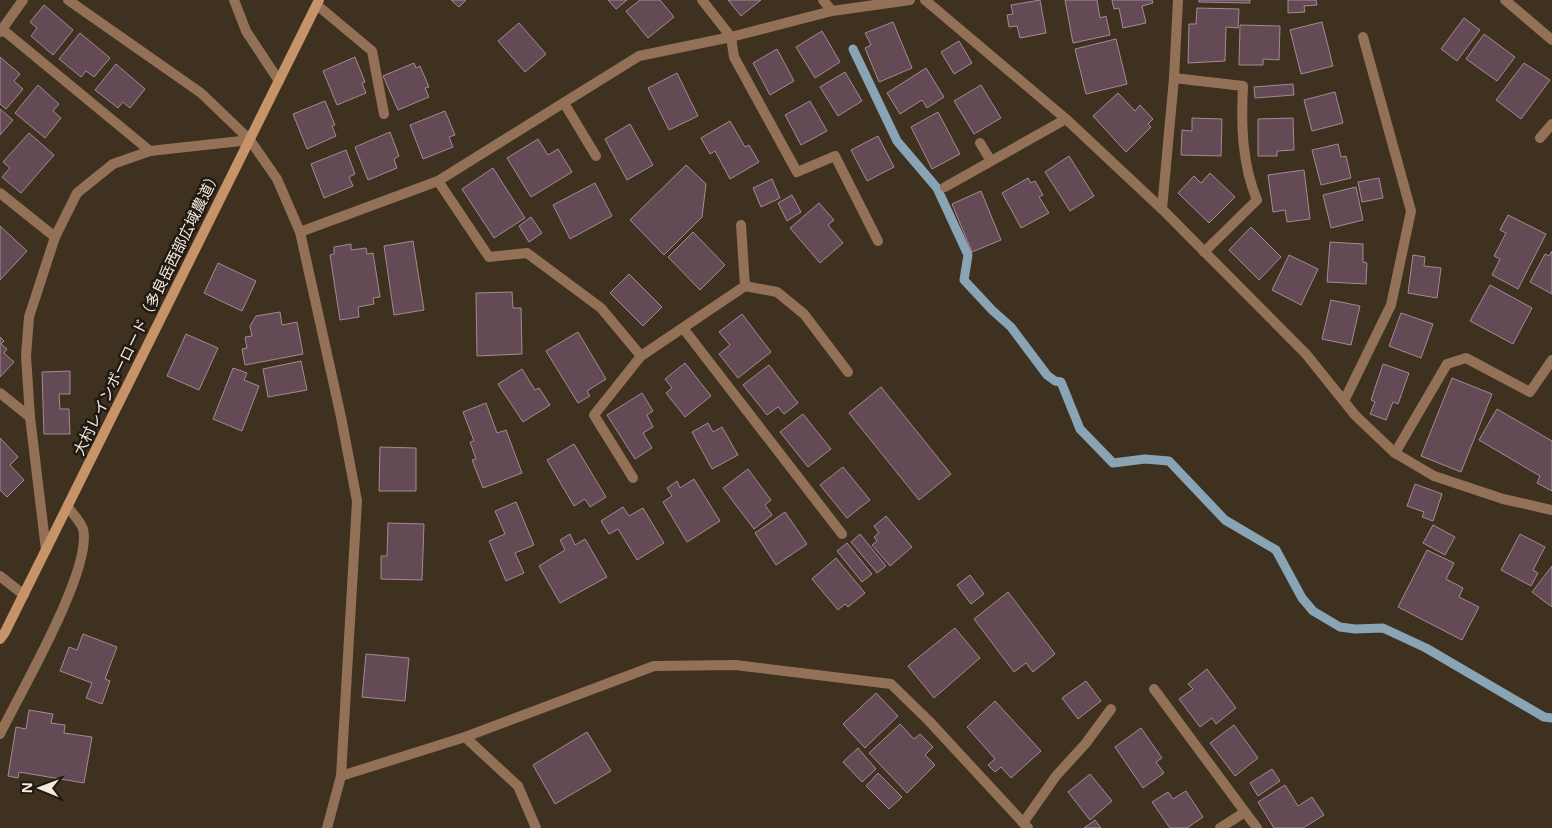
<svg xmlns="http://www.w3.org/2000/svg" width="1552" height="828" viewBox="0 0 1552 828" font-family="'Noto Sans','Noto Sans JP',sans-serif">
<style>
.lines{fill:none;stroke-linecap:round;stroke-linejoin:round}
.stream{stroke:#89a4b5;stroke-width:9}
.building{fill:#634a54;stroke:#a58994}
.lane{stroke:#927157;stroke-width:10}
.street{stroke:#927157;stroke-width:10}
.secondary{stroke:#c79369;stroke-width:10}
.labels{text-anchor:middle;stroke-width:5;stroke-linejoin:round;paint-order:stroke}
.street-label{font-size:15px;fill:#f4ebe0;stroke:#211a12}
</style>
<rect width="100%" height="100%" fill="#3f311f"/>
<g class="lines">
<path class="stream" d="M853 49 897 141 937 188 968 255 964 280 992 310 1011 327 1047 375 1055 381 1061 382 1080 429 1113 463 1145 459 1169 461 1225 520 1276 550 1302 598 1313 611 1340 627 1355 629 1383 628 1426 648 1544 717 1552 718"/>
</g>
<g class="building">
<path d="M451 0H466L459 7Z"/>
<path d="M608 0H627L616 9Z"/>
<path d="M640 0H660L674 17 648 38 626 11Z"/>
<path d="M728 0H761L741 16Z"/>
<path d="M1040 0 1046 33 1020 38 1017 26 1009 27 1007 15 1013 14 1011 5Z"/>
<path d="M1065 0H1097L1100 18 1106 16 1110 35 1073 43Z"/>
<path d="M1112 0H1152L1153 3 1142 6 1146 23 1123 28 1119 8 1114 9Z"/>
<path d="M1199 0H1250V3L1199 2Z"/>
<path d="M1288 0H1316L1317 5 1304 6 1305 12 1288 13Z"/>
<path d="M44 5 73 30 53 55 31 36 37 28 30 22Z"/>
<path d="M1197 8 1239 9 1238 28 1226 27 1225 61 1188 63 1189 24H1196Z"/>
<path d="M1464 18 1480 30 1457 61 1441 49Z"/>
<path d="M893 22 912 68 879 82 865 48 871 45 865 33Z"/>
<path d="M1322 22 1333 66 1301 74 1290 30Z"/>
<path d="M519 23 546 54 525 72 498 41Z"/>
<path d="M1240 25 1280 26 1279 60 1263 59V65H1239Z"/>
<path d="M822 31 840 62 815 78 796 47Z"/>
<path d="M80 33 110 58 94 77 86 71 81 77 59 59Z"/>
<path d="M1484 34 1515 57 1497 81 1466 59Z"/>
<path d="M1116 39 1127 84 1086 94 1075 49Z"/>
<path d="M959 41 972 63 954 74 941 52Z"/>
<path d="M777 49 794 81 770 95 753 63Z"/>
<path d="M0 57 20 74 14 81 23 89 6 109 0 104Z"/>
<path d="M355 57 365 82 362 83 366 93 337 105 323 71Z"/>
<path d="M414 63 416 68 420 66 429 87 425 88 429 97 398 110 383 76Z"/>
<path d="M1524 63 1550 80 1521 119 1496 100Z"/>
<path d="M116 64 145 89 130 108 123 102 118 108 95 90Z"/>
<path d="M926 68 944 97 927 108 922 100 900 114 887 93Z"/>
<path d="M845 72 862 101 838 116 820 87Z"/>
<path d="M677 73 698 116 669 130 648 88Z"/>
<path d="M1293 84 1294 95 1255 98 1254 87Z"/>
<path d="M38 85 59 104 53 111 61 118 45 138 15 113Z"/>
<path d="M981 85 1001 118 974 134 954 101Z"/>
<path d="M1335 92 1343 123 1312 131 1304 100Z"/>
<path d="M1118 93 1135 111 1140 105 1153 119 1148 124 1151 127 1126 152 1093 116Z"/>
<path d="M325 101 335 125 332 126 336 136 307 149 293 114Z"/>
<path d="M810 101 827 131 801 145 785 115Z"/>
<path d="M0 109 13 120 0 135Z"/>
<path d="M445 111 455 135 449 137 453 147 423 159 410 125Z"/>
<path d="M938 112 960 154 932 169 911 127Z"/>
<path d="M1192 118 1222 119 1221 156 1181 155 1182 130 1192 131Z"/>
<path d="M1293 118 1294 150 1277 151V156H1258V119Z"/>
<path d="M730 121 745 147 749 145 759 162 730 179 715 151 710 154 701 138Z"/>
<path d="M630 124 653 165 627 180 605 139Z"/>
<path d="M390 132 399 156 394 159 397 168 368 180 355 147Z"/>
<path d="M29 133 54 155 21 193 2 177 10 168 3 162Z"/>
<path d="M878 136 894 167 867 181 851 150Z"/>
<path d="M538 139 548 155 558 149 572 172 531 197 507 158Z"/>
<path d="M1338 144 1341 157 1346 156 1351 178 1321 185 1312 150Z"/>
<path d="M346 150 355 174 349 177 353 186 324 198 311 164Z"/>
<path d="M1069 156 1094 196 1070 211 1045 172Z"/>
<path d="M686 165 706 184 702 217 664 255 630 220Z"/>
<path d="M493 168 525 218 494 238 462 189Z"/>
<path d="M1304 170 1310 219 1287 222 1285 210 1273 212 1268 175Z"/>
<path d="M1210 173 1235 197 1209 223 1178 193 1194 176 1201 183Z"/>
<path d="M1028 178 1031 183 1035 181 1043 195 1039 197 1049 213 1021 228 1002 193Z"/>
<path d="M1379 178 1383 198 1362 202 1358 182Z"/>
<path d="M772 179 780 198 761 207 753 188Z"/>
<path d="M595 183 612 216 570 239 553 205Z"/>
<path d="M1356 187 1363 220 1331 228 1323 195Z"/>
<path d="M981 191 1001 240 972 252 952 204Z"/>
<path d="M792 195 801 212 787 221 778 203Z"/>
<path d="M819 203 834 220 828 225 843 243 820 263 790 228Z"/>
<path d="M1508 215 1546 234 1518 289 1492 275 1500 259 1494 256 1506 233 1500 230Z"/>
<path d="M531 217 542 233 529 242 519 226Z"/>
<path d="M0 226 27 251 0 280Z"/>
<path d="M1251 227 1281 257 1259 280 1229 250Z"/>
<path d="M693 232 725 265 700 290 668 257Z"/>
<path d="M413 241 424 310 394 315 384 246Z"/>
<path d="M1330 242 1363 244V262L1367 263 1366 284 1327 282Z"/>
<path d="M351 244V250L366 248 367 254 373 253 380 297 373 298 374 304 358 307 359 317 340 320 330 255 334 254V247Z"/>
<path d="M1552 251V294L1530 282 1545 254 1549 256Z"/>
<path d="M1289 255 1318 269 1301 305 1272 290Z"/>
<path d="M1413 255 1425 257 1424 266 1441 268 1437 298 1408 293Z"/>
<path d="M218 263 256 281 242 311 204 293Z"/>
<path d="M629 274 662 307 643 326 610 293Z"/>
<path d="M1490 285 1532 308 1513 344 1470 321Z"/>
<path d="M512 292 513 308H521L522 354 477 356 476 293Z"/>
<path d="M1331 300 1360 306 1351 345 1322 339Z"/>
<path d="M280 312 282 325 297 322 303 354 245 365 242 349 247 348 245 337 252 336 250 326 256 316Z"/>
<path d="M1401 313 1433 324 1421 358 1389 346Z"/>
<path d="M742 314 771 352 738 378 719 354 730 345 719 332Z"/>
<path d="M578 332 606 379 587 391 590 396 578 403 546 351Z"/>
<path d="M186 334 218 348 199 390 167 376Z"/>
<path d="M0 337 4 341 1 344 7 349 4 353 14 362 0 377Z"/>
<path d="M301 361 307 390 268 397 263 369Z"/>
<path d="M685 363 711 396 685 417 666 393 672 388 665 379Z"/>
<path d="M1383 364 1409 373 1398 404 1393 402 1386 420 1370 414 1375 402 1371 400Z"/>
<path d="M769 365 798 403 784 414 778 407 767 415 743 385Z"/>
<path d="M233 368 247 373 244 380 259 386 242 431 213 419Z"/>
<path d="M522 369 535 390 539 388 550 405 523 422 498 384Z"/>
<path d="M70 371V394H59L60 409H69L70 434H44L42 372Z"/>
<path d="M1452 378 1492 394 1461 472 1421 456Z"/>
<path d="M881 387 951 474 919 500 849 413Z"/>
<path d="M642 393 653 411 647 415 653 427 643 433 652 448 635 459 607 415Z"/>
<path d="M486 403 497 433 506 430 522 473 483 488 472 460 476 459 470 442 474 441 463 412Z"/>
<path d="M1497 409 1552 441V491L1537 483 1540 476 1479 440Z"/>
<path d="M803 414 831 449 808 467 780 432Z"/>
<path d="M708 423 713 432 722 427 738 455 712 469 692 432Z"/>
<path d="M0 438 18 457 10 465 24 480 7 497 0 490Z"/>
<path d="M574 444 606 497 590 507 585 499 574 506 547 460Z"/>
<path d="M380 447 416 448V491H379Z"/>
<path d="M843 467 870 500 847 518 820 485Z"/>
<path d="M748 469 771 500 765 505 772 515 754 529 723 488Z"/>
<path d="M694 479 720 521 687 542 663 502 672 496 667 488 677 481 680 488Z"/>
<path d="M1415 484 1442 494 1433 521 1422 517 1424 512 1407 506Z"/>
<path d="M516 502 534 545 515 553 524 573 506 581 489 541 505 534 495 511Z"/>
<path d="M623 507 629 516 643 508 664 543 637 560 618 529 609 534 601 521Z"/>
<path d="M785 512 807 544 776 565 755 533Z"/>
<path d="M886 516 912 547 890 566 872 545 877 541 874 537 879 533 874 526Z"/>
<path d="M388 523 424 524 422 580 381 579V556H387Z"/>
<path d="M1433 525 1455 537 1445 555 1423 543Z"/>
<path d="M570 534 575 545 585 539 607 577 560 603 539 566 565 550 560 540Z"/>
<path d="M860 534 886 566 877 573 851 542Z"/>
<path d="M1520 534 1545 547 1533 570 1538 573 1531 586 1501 570Z"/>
<path d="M847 543 872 574 862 582 837 551Z"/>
<path d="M1427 550 1454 563 1446 579 1463 588 1459 597 1479 607 1462 640 1398 607Z"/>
<path d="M836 558 865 593 848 607 845 604 838 610 812 579Z"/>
<path d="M1552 566V607L1532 592Z"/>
<path d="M970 575 984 594 971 604 957 585Z"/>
<path d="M1008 592 1055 654 1033 672 1026 663 1014 672 974 619Z"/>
<path d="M955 628 980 658 934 698 908 666Z"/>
<path d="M83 634 117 647 105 679 110 681 102 704 86 698 92 683 60 671 69 647 77 650Z"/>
<path d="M366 654 409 658 405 701 362 697Z"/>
<path d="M1207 669 1236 708 1216 724 1212 718 1200 727 1179 699 1193 689 1188 684Z"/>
<path d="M1086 681 1101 701 1078 719 1062 698Z"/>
<path d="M876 693 898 716 865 748 843 724Z"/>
<path d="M995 701 1041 751 1011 778 1001 767 995 772 988 765 995 759 967 727Z"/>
<path d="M29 710 53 714 51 723 65 725 64 733 92 737 84 783 19 772 18 778 8 776 16 727 26 729Z"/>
<path d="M900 724 914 739 920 734 933 747 925 755 935 765 907 793 869 753Z"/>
<path d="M1234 725 1258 758 1235 776 1210 743Z"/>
<path d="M1141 728 1162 758 1156 762 1164 773 1143 788 1115 747Z"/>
<path d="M587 732 611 771 555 804 533 765Z"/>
<path d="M858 748 876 769 862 782 843 762Z"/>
<path d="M1272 769 1280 781 1258 796 1250 783Z"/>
<path d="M878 773 902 797 889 809 866 786Z"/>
<path d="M1090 774 1112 801 1090 820 1068 792Z"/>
<path d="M1285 785 1298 806 1312 797 1324 815 1303 828H1274L1258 802Z"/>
<path d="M1186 791 1203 817 1187 828H1170L1152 802 1168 792 1173 799Z"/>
<path d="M1095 820 1101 828H1084Z"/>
</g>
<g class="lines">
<path class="lane" d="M1023 823 1056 776 1086 743 1111 709"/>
<g class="street">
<path d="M68 0 201 93 250 140 277 179 300 232 341 417 357 501 341 776 327 828"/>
<path d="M234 0 246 31 279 81"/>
<path d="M702 0 731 37 734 57 797 172 835 156 878 241"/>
<path d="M823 0 832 11"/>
<path d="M925 0 1066 119 1162 209 1306 354 1355 415 1395 453 1434 476 1503 499 1552 510"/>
<path d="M1505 0 1552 40"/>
<path d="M317 5 372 51 384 114"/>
<path d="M2 29 150 151"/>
<path d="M0 32 23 0"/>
<path d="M1174 78 1243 86C1241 125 1242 164 1257 200L1204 252"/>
<path d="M564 103 596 156"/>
<path d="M1540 138 1552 124"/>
<path d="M980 143 991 161"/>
<path d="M438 181 489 257 527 253 601 308 641 356 745 286 741 225"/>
<path d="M945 187 1066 119"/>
<path d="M0 193 55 237"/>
<path d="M1162 209 1174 78 1178 0"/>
<path d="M300 232 438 181 639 56 731 37 832 11 910 0"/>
<path d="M745 286 777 292 804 314 848 372"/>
<path d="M683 328 842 534"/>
<path d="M0 393 30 417"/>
<path d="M1344 401 1391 305 1411 211 1363 37"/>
<path d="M1395 453 1447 364 1466 358 1530 392 1552 360"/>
<path d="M633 478 594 415 641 356"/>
<path d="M46 550 30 417 26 356 29 317 55 237 77 193 113 164 150 151 250 140"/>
<path d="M0 576 24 595"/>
<path d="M1154 689 1245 812"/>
<path d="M0 734C20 693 93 569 83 529 81 522 72 513 68 507"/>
<path d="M465 737 518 786 536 828"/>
<path d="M341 776 465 737 654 666 735 665 891 684 929 721 1028 828"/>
<path d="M1220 828 1245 812 1257 828"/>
</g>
<path class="secondary" d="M0 639 5 632 319 0"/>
</g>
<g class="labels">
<g class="street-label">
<text transform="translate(147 313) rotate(-64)" y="5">大村レインボーロード（多良岳西部広域農道）</text>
</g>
</g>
<g transform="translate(40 788) rotate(271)" stroke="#211a12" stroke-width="4" paint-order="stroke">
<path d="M0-4L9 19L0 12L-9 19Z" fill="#f4ebe0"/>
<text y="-8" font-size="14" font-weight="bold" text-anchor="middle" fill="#f4ebe0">N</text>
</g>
</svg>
